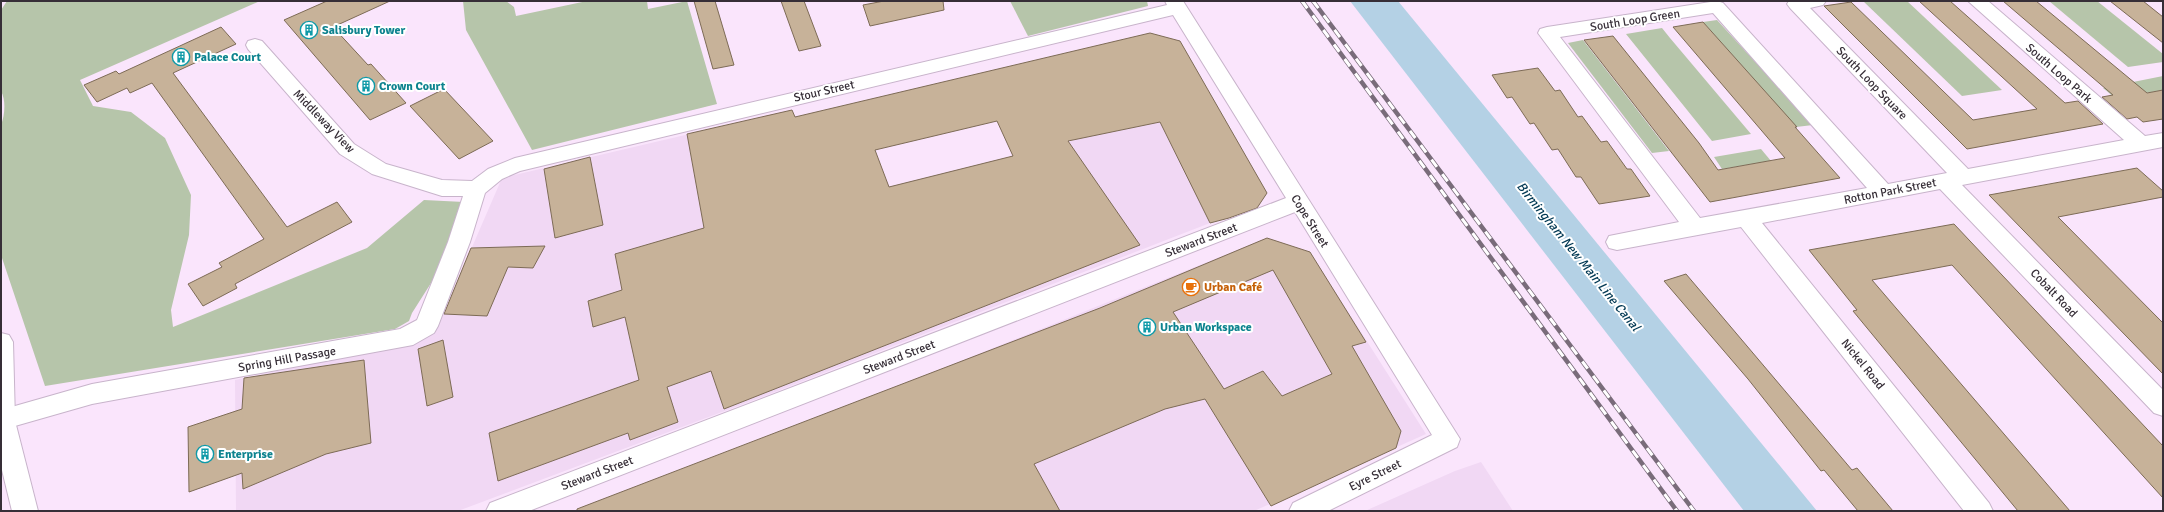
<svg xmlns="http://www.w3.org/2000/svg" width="2164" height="512" viewBox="0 0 2164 512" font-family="Signika,sans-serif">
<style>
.built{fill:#f1d8f4}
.green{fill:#b6c5aa}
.water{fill:#b4d1e5}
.building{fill:#c7b299;stroke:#7d6b56;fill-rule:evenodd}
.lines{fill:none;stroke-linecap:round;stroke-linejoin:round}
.street-casing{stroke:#c8b4cb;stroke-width:2}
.primary-casing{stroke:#c8b4cb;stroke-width:2}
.street{fill:#fff;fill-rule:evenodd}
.primary{fill:#fff;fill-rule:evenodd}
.rail-casing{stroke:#796c7a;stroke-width:4.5}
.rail{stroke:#fff;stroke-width:3;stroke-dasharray:9;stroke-linecap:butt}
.labels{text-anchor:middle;stroke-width:4;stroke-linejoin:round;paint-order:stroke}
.street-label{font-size:12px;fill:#362e37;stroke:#fff}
.culture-label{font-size:12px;font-weight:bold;fill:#0d838f;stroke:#fff;text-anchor:start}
.food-label{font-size:12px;font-weight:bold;fill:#c56008;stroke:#fff;text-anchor:start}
.water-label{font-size:13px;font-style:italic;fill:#003853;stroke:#fff}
</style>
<rect width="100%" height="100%" fill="#fae5fc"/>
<g class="built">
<path d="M792 110 823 203 1069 142 1079 138 1160 122 1210 223 762 397 458 511H236L235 380 403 344 437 328 502 178Z"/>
<path d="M1267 238 1310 252 1426 434 1254 511H576L772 437Z"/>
<path d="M1481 462 1513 511H1365L1455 471Z"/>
</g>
<g class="green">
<path d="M7 1H260L80 80 93 106 131 112 165 138 191 195 189 235 171 310 173 327 367 248 424 200 464 202 445 261 412 313 409 321 395 329 45 386 2 258 1 125C5 115 6 100 1 91V10Z"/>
<path d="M463 1H506L514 7 516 16 587 1H647L648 9 687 1 717 104 532 150 466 30Z"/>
<path d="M1010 1H1147L1148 6 1028 36Z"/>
<path d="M1863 1H1907L2002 90 1962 96Z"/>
<path d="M2049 1H2097L2163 54V62L2128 67Z"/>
<path d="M1717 20 1813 125 1796 127 1703 22Z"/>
<path d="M1662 28 1670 38 1751 134 1712 141 1626 34Z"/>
<path d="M1583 40 1659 138 1669 151 1652 153 1568 43Z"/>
<path d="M2163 76V90L2158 91 2115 98 2103 88Z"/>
<path d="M1761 149 1771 161 1722 169 1714 157Z"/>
</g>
<path class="water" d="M1350 1H1398L1817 511H1744Z"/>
<g class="building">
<path d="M327 1H390L333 27 368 65 371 64 406 103 370 120 284 20Z"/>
<path d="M694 1H715L734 65 713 69Z"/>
<path d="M781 1H804L821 46 799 51Z"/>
<path d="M884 1H943L944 10 870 26 863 5Z"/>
<path d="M1919 1H1950L2065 103 2078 101 2103 124 1967 149 1824 6 1851 2 1973 120 2037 109Z"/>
<path d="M2003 1H2036L2147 93 2163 90V119L2143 122 2137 117 2127 119 2102 97 2113 95Z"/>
<path d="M2110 1H2143L2163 17V43Z"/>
<path d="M1703 22 1797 127H1795L1840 178 1710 202 1584 40 1613 36 1699 143 1718 170 1785 158 1673 27Z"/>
<path d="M221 27 236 44 173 73 287 227 337 202 352 222 235 284 237 288 203 306 188 284 222 267 219 263 264 239 152 83 130 93 127 88 97 102 84 85 116 71 119 74Z"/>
<path d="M1150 33 1180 41 1267 193 1257 208 1229 218 1210 223 1160 122 1068 141 1140 245 724 409 711 371 667 387 678 422 630 440 628 433 498 481 489 433 639 380 625 317 593 327 588 301 622 290 615 254 704 228 687 134 792 110 795 117ZM997 121 1013 156 889 187 875 150Z"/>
<path d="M1538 68 1555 91 1560 90 1578 117 1582 116 1601 142 1607 141 1627 169H1631L1650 196 1599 204 1581 177H1576L1558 149 1552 150 1534 123 1530 124 1512 97 1507 98 1492 75Z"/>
<path d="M444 89 493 141 459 159 410 106Z"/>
<path d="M590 157 603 225 555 238 544 169Z"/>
<path d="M2137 168 2163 191V197L2058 217 2163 323V374L1989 195Z"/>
<path d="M1954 224 2163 446V498L1952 265 1872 280 2070 511H2018L1853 311 1857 310 1809 250Z"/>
<path d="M1267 238 1310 252 1366 342 1352 346 1401 431 1396 448 1271 506 1205 399 1165 409 1034 464 1060 511H577V509L1100 308ZM1273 270 1332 374 1282 396 1263 371 1224 389 1173 312Z"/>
<path d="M545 246 533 268 508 267 487 316 444 314 471 248Z"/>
<path d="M1686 274 1852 470 1857 468 1893 511H1858L1824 470 1821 471 1748 379 1664 281Z"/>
<path d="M443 340 453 397 427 406 418 349Z"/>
<path d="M364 360 371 443 326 454 243 489 242 473 189 492 188 427 242 409 244 378Z"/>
</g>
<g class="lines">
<defs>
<g id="street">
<path d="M1165 1H1183L1460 439 1457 447 1328 511H1289L1293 503 1432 435 1295 212 529 511H486L490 503 1286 198 1173 15 520 171 502 179 485 193 470 242 438 326 434 333 413 345 92 404 1 430V410L92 384 400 329 417 320 448 242 463 196H442L372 174 340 154 248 49 246 45 248 41 255 39 262 41 354 144 386 164 442 180 472 181 488 169 515 158 1167 5Z"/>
<path d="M1717 1 1723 3 1888 184 1947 173 1790 8 1787 4 1789 1H1826L1823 5 1810 8 1968 169 2124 140 1968 1H1988L2145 136 2163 133V147L1962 185 2163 390V416L2154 413 1940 189 1762 223 1989 503 1993 511H1964L1741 227 1617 250 1609 248 1606 242 1609 236 1679 222 1538 33 1540 29 1547 27ZM1713 13 1867 188 1700 218 1560 37Z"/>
</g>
<path id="primary" d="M1 333 9 335 13 342 15 421 38 511H12L1 466Z"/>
</defs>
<use href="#street" class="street-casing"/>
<use href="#primary" class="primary-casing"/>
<use href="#street" class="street"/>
<use href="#primary" class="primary"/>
<defs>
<g id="rail">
<path d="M1302 1 1677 511"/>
<path d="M1313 1 1694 511"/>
</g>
</defs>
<use href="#rail" class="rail-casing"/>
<use href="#rail" class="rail"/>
</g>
<defs>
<symbol id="building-ring" viewBox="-11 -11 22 22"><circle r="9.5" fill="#fff" stroke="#0f9aa8" stroke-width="1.5"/><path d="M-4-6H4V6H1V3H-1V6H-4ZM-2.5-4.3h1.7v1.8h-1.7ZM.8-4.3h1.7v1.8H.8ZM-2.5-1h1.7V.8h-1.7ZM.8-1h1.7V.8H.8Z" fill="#0f9aa8"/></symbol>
<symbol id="cafe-ring" viewBox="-11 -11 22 22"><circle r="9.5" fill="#fff" stroke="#e8710a" stroke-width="1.5"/><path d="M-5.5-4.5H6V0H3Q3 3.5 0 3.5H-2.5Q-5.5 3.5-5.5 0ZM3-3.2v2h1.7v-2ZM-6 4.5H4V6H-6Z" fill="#e8710a"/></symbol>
</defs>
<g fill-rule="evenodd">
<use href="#building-ring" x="299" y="20" width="20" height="20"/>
<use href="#building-ring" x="171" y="47" width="20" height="20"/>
<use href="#building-ring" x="356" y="76" width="20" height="20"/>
<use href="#cafe-ring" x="1181" y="277" width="20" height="20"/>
<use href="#building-ring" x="1137" y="317" width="20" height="20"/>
<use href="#building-ring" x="195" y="444" width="20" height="20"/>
</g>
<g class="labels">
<g class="street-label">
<text transform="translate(1635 20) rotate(-9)" y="4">South Loop Green</text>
<text transform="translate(2059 73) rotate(41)" y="4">South Loop Park</text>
<text transform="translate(1872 83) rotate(46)" y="4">South Loop Square</text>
<text transform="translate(824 91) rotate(-13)" y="4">Stour Street</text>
<text transform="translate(324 121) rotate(46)" y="4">Middleway View</text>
<text transform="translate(1890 191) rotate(-11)" y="4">Rotton Park Street</text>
<text transform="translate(1310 221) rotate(58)" y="4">Cope Street</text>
<text transform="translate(1201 240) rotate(-21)" y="4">Steward Street</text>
<text transform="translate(2054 293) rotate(46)" y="4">Cobalt Road</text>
<text transform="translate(899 357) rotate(-21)" y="4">Steward Street</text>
<text transform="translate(287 359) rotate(-10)" y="4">Spring Hill Passage</text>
<text transform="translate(1863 364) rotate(51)" y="4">Nickel Road</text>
<text transform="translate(597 473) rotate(-21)" y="4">Steward Street</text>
<text transform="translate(1375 475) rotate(-26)" y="4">Eyre Street</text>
</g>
<g class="culture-label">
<text x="322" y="34">Salisbury Tower</text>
<text x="194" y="61">Palace Court</text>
<text x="379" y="90">Crown Court</text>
<text x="1160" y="331">Urban Workspace</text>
<text x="218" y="458">Enterprise</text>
</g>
<g class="food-label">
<text x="1204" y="291">Urban Café</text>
</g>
<g class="water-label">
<text transform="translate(1579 256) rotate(51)" y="5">Birmingham New Main Line Canal</text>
</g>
</g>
<rect width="2164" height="512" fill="none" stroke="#362e37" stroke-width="4"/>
</svg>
